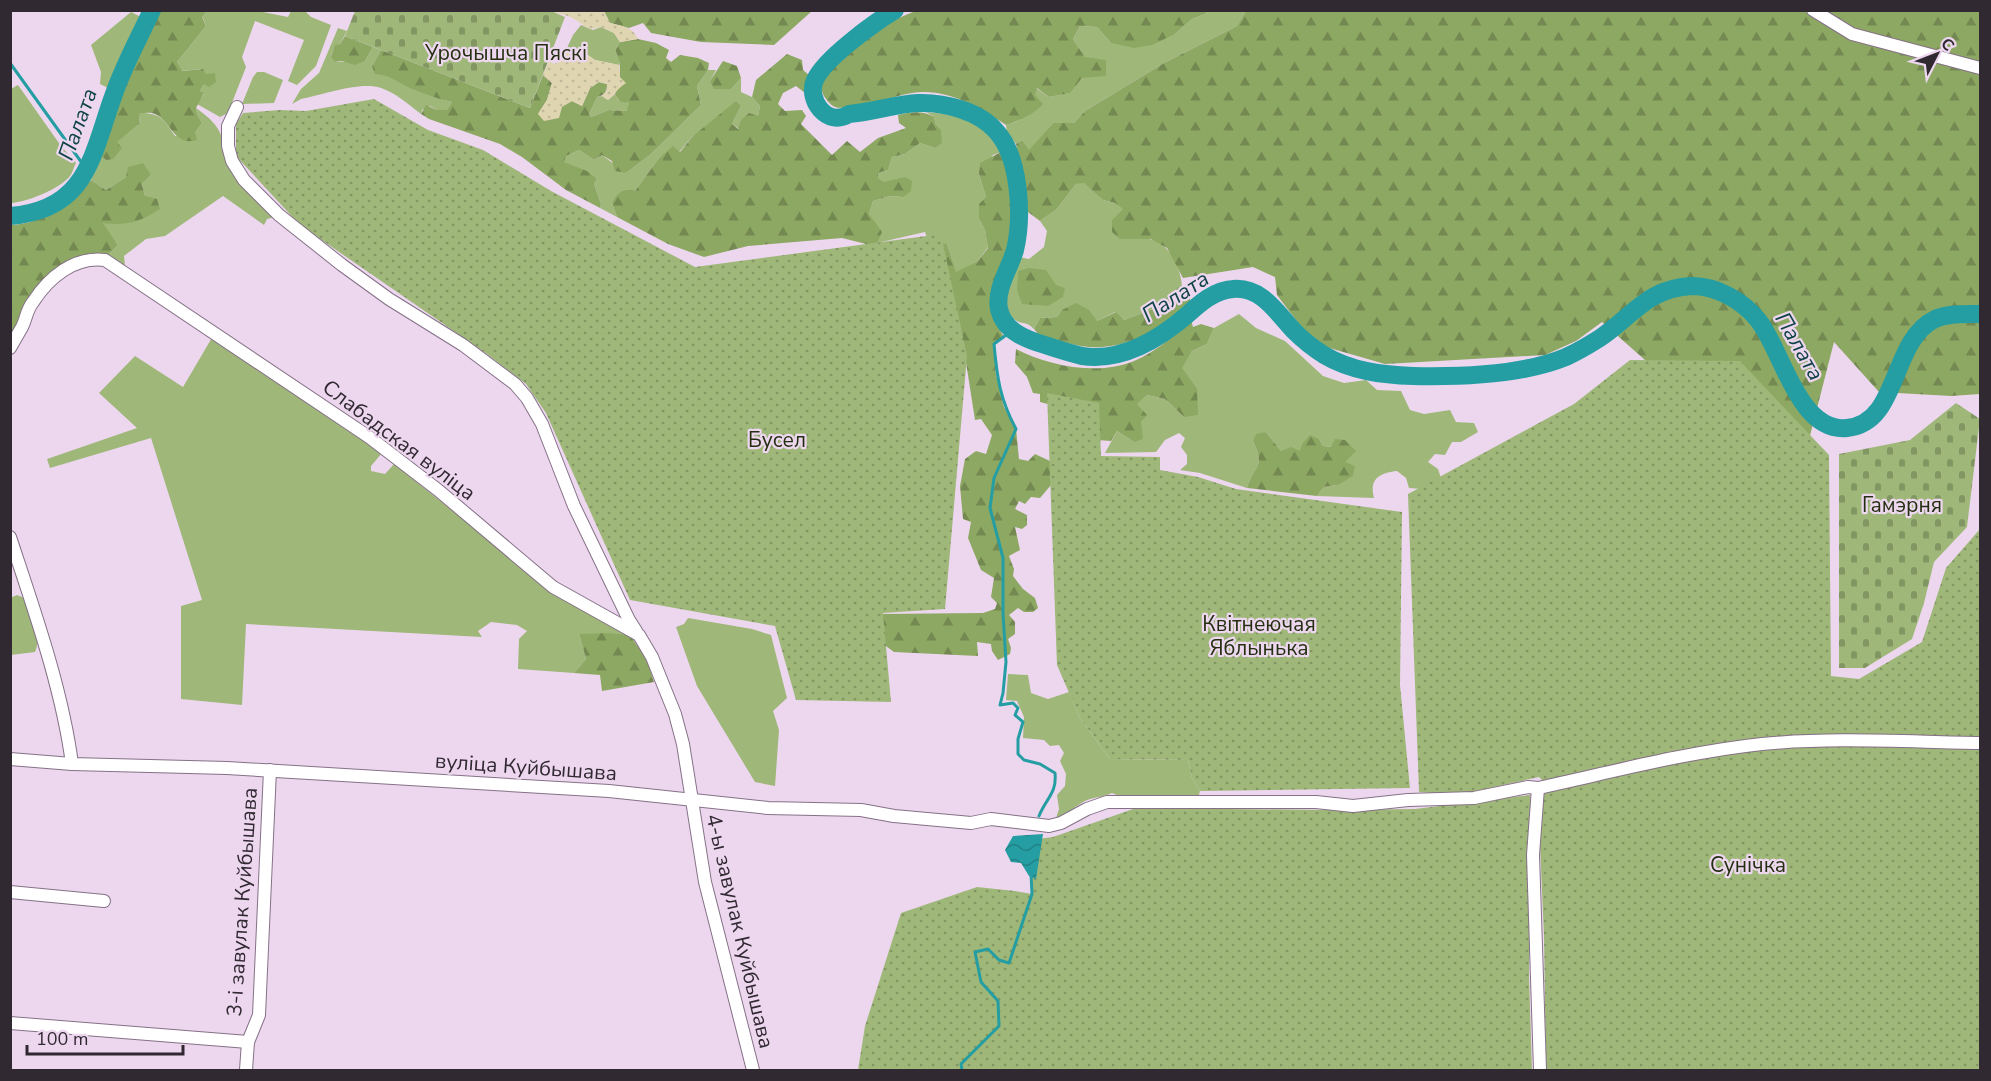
<svg xmlns="http://www.w3.org/2000/svg" width="1991" height="1081" viewBox="0 0 1991 1081" font-family="'Nunito Sans',sans-serif">
<style>
.green{fill:#9fb879}
.forest{fill:url(#forest-firs)}
.sand{fill:url(#sand-dots)}
.cemetery{fill:url(#cemetery-stones)}
.garden{fill:url(#garden-dots)}
.water{fill:url(#water-waves)}
.lines{fill:none;stroke-linecap:round;stroke-linejoin:round}
.stream{stroke:#259ea3;stroke-width:3}
.river{stroke:#259ea3;stroke-width:18}
.minor-casing{stroke:#857187;stroke-width:14}
.minor{stroke:#fff;stroke-width:12}
.labels{text-anchor:middle;stroke-width:4.5;stroke-linejoin:round;paint-order:stroke}
.park-label{font-size:21px;fill:#242f11;stroke:#edd7ef}
.street-label{font-size:21px;fill:#312932;stroke:#edd7ef}
.water-label{font-size:22px;font-style:italic;fill:#104345;stroke:#edd7ef}
</style>
<defs>
<pattern id="forest-firs" width="22" height="20" patternUnits="userSpaceOnUse" patternTransform="scale(1.5)"><rect width="22" height="20" fill="#8da862"/><path d="M5 1l3.5 6h-7zM16 11l3.5 6h-7z" fill="#748951"/></pattern>
<pattern id="sand-dots" width="8" height="8" patternUnits="userSpaceOnUse" patternTransform="scale(1.5)"><rect width="8" height="8" fill="#dfd6b1"/><path d="M2 2h.1M6 6h.1" fill="none" stroke="#c0b899" stroke-width="1.8" stroke-linecap="round"/></pattern>
<pattern id="cemetery-stones" width="16" height="16" patternUnits="userSpaceOnUse" patternTransform="scale(1.5)"><rect width="16" height="16" fill="#9fb879"/><path d="M2 7V4a2 2 0 0 1 4 0v3zM10 15v-3a2 2 0 0 1 4 0v3z" fill="#829664"/></pattern>
<pattern id="garden-dots" width="8" height="8" patternUnits="userSpaceOnUse" patternTransform="scale(1.5)"><rect width="8" height="8" fill="#9fb879"/><path d="M2 2h.1M6 6h.1" fill="none" stroke="#829664" stroke-width="1.8" stroke-linecap="round"/></pattern>
<pattern id="water-waves" width="16" height="10" patternUnits="userSpaceOnUse" patternTransform="scale(1.5)"><rect width="16" height="10" fill="#259ea3"/><path d="M0 5q4-4 8 0t8 0" fill="none" stroke="#218185"/></pattern>
</defs>
<rect width="100%" height="100%" fill="#edd7ef"/>
<g class="green">
<path d="M206 11H258L288 17 291 11H305L311 17 331 25 316 66 297 85 288 81 304 40 255 21 242 57 246 67 228 113 220 117 197 104 204 94 200 91 204 84 206 74 202 69 181 71 177 62 206 26 202 16Z"/>
<path d="M1208 11H1246L1237 26 1164 63 1085 111 1074 123H1053L1029 151 1022 140 1016 144 1007 133 1006 125C1029 119 1031 110 1036 88L1049 97 1069 93 1082 78 1085 57 1073 39 1080 26 1097 27 1111 43 1175 34 1192 19 1205 14Z"/>
<path d="M131 12 141 17 108 88 100 84 101 72 91 45Z"/>
<path d="M581 25 593 30 601 27 614 33 620 42 615 50 620 58 619 65 595 60 582 51 566 50 573 35Z"/>
<path d="M338 28 347 31 340 44 335 46 331 55 334 62 365 61 373 47 381 50 372 66C398 81 423 96 452 102L447 111 437 110 430 106 422 110 421 114C408 104 396 93 381 88 360 81 323 95 301 99L292 104 301 89 319 73Z"/>
<path d="M708 70H716L710 81 731 89 741 78V92L752 97 760 106 758 116 739 129 732 124 741 106 693 136 679 152 673 147 659 158 635 191 612 203 617 217 600 208 601 204 594 184 597 179 563 162 566 156 579 150 594 160 602 155 626 173 650 155 701 105 697 86Z"/>
<path d="M257 72H264L283 80 274 103 242 104 253 77Z"/>
<path d="M18 85 61 146 76 163C74 166 73 172 70 176 60 189 27 202 11 203V89Z"/>
<path d="M615 94 618 100 629 102 628 111 609 110 591 117 589 114 597 97 602 96 608 100Z"/>
<path d="M196 108C211 119 221 127 224 146L275 217 267 219 264 225 223 196 165 236 146 239 124 256 125 266 108 255 118 245 102 223 145 196 142 184 151 175 126 177 106 190 91 180 100 155 106 160 116 142 139 124 140 113C160 113 164 119 175 136L195 133 202 123 197 114Z"/>
<path d="M926 112C954 114 991 121 1001 152L993 155 979 174 986 197 979 219 985 230 988 247 978 261 956 273 947 244 931 249 925 232 877 243 869 214 873 201 890 196 903 197 878 178V173L888 170 892 157 905 154 920 143 935 148 936 125 934 117Z"/>
<path d="M1084 182 1103 200 1115 203 1124 209 1120 239C1129 239 1140 237 1149 239 1170 242 1183 272 1182 291L1177 288 1153 309 1124 320 1115 312 1097 321 1062 310 1057 317 1040 318 1034 329C1026 321 1025 325 1017 321 996 311 1013 272 1019 257L1029 259 1044 247 1047 231 1040 221 1057 209 1076 184Z"/>
<path d="M1239 314 1256 328 1285 341 1323 376 1344 383 1366 380 1377 390 1401 391 1410 410 1424 414 1450 410 1456 422 1474 423 1478 432 1461 442H1452L1445 455 1435 454 1428 462 1438 469 1442 481 1422 489 1409 488 1406 478 1397 471C1379 473 1369 479 1374 498L1317 496 1324 487 1338 485 1345 462 1331 447 1323 446 1319 439 1300 452 1281 451 1266 432 1253 441C1266 469 1254 464 1247 488L1200 473 1180 470 1187 464V455L1181 447 1185 438 1179 433 1165 440 1156 452 1105 453 1117 431 1134 442 1136 404 1147 395 1165 399 1184 417 1197 388 1181 368 1192 351 1207 344 1214 328Z"/>
<path d="M213 336 382 453 371 466V471L385 474 394 464 527 570 630 635 579 634 586 659 574 673 518 669 519 639 527 631 517 625 491 622 478 631 482 637 246 624 242 705 181 699V606L202 600 151 438 50 468 47 459 137 428 99 393 135 356 183 387Z"/>
<path d="M17 595 24 598C30 614 43 636 35 652L11 655 10 598Z"/>
<path d="M688 618 752 629 771 635 787 698 773 711 779 730 775 786 755 782 697 686 676 627 684 624Z"/>
<path d="M1008 674 1028 675 1031 693 1048 699 1069 692 1080 718 1110 759 1188 760 1192 778 1200 791 1198 798 1117 799V795L1112 793C1104 797 1095 797 1087 800 1076 805 1068 815 1056 818L1059 809 1057 795 1065 786 1066 774 1060 761 1064 753 1059 745 1050 746 1044 740 1023 738 1024 717 1017 701 1006 700Z"/>
</g>
<g class="forest">
<path d="M918 10H1208V11L1205 14 1192 19 1175 34 1152 45 1134 48 1111 43 1097 27 1080 26 1073 39 1085 57 1106 60V76L1082 78 1070 93 1049 97 1037 88 1035 95 1043 104C1036 113 1017 122 1006 125 980 107 945 87 912 93 900 95 888 99 876 102 868 104 843 110 835 107 830 105 825 98 823 94 821 90 821 85 822 81 829 65 876 30 892 21 900 17 909 14 918 10Z"/>
<path d="M159 11H206L202 17 206 26 177 62 182 71 203 69 206 74 215 73 216 82 209 87 204 84 200 91 204 93 196 108 197 114 202 123 195 133 197 140C174 147 171 121 155 114 151 112 145 113 140 113L139 124 117 142 122 148 113 159 106 160 100 155 110 121Z"/>
<path d="M604 11H812L774 45 701 42 651 33 643 23 629 28 610 23Z"/>
<path d="M1246 11H1980V394L1951 396 1879 392 1834 342 1804 459 1654 368 1602 322 1576 341 1545 355 1385 364 1326 347 1302 328 1277 295 1275 277 1253 267 1183 278 1167 248 1151 239H1120L1112 232V220L1123 209 1115 203 1103 200 1084 183 1076 184 1057 209 1040 221 1028 212 1016 144 1022 140 1029 150 1053 123H1074L1085 111 1164 63 1237 26Z"/>
<path d="M345 36 373 47 365 61 355 65 342 61 334 62 331 56 335 45 340 44Z"/>
<path d="M638 39 656 43 669 50 666 58 671 62 680 55 698 58 709 63 708 70 697 86 701 105 650 155 626 173 615 171 612 161 602 155 594 160 579 150 566 156 564 162 587 171 597 179 594 184 601 204 600 208 566 190 522 157 500 144 429 119 421 114 426 105 437 110H447L452 102C438 99 424 94 410 88 397 82 391 75 375 74L372 66 381 50 530 108 543 75 552 83 547 100 538 114 572 101 582 106 590 88 599 82 607 84C607 92 605 95 597 97L589 114 591 117 609 110 627 111 629 102C621 103 618 101 615 94 620 80 623 63 615 50L620 42Z"/>
<path d="M787 54 802 60 803 70 816 81V87L810 93H805L796 86 783 93 778 104 785 111 802 110 806 116 801 124 832 155 847 141 860 152 878 138 906 128 899 123 898 115C911 112 922 110 934 117L936 125 941 130 942 143 935 148 920 143 905 154 892 157 888 170 878 173V178L884 182 905 177 912 181 911 191 903 197 890 196 873 201 869 214 882 232 877 243 870 245 842 238 748 246 704 257 668 244 617 217 612 203C618 192 623 188 635 191L659 158 673 146 680 152 693 136 736 101 741 106 732 124 738 129 741 120 749 113 758 116 760 106 752 97 756 80Z"/>
<path d="M723 61 737 66 741 78 731 89H714L710 81Z"/>
<path d="M1001 152C1018 188 1018 233 1003 269 1000 278 994 286 992 294 987 310 997 324 1004 337L994 344 996 375 1004 407 1016 429 1019 459 1028 461 1035 454 1050 461 1051 485 1040 498 1031 497 1025 504 1019 501 1015 509 1027 515V525L1022 529 1015 527 1020 550 1009 556 1014 569 1013 576 1023 589 1035 598 1038 608 1033 612H1024L1018 608 1009 615 1015 622V634L1008 639 1011 648 1010 654 998 660 992 651 991 644 977 642 978 656 894 652 879 641 877 614 983 613 995 609 997 603 991 597 994 578 981 570 968 538 971 522 963 519 960 486 965 459 976 451 986 454 992 435 981 419 975 420 963 343 937 242 947 244 956 272 978 261 988 248 985 230 979 219V204L986 197 979 174 980 163Z"/>
<path d="M143 163 151 175 142 184 145 196 157 199 160 209C140 222 127 226 103 223L118 245 108 255 92 253 78 257 59 269 11 342V225C45 223 69 204 91 180L106 190 126 177 128 167Z"/>
<path d="M1029 268 1046 270 1056 285 1065 288 1063 297 1048 306 1022 304 1017 290 1018 271Z"/>
<path d="M1178 287 1190 297V306C1159 329 1131 349 1089 347 1073 346 1055 339 1039 335L1034 329 1040 318 1057 317 1062 310 1076 303 1089 310 1097 321 1116 312 1124 320 1153 309Z"/>
<path d="M1191 320 1193 327 1201 324 1214 328 1207 344 1192 351 1182 368 1197 388 1198 415 1184 417 1165 399 1147 395 1137 404 1147 415 1141 422 1143 439 1134 442 1117 431 1111 441 1097 440 1074 411 1040 402V394L1033 393 1027 377 1015 363 1016 349C1048 366 1099 376 1134 361 1156 352 1173 336 1191 320Z"/>
<path d="M1266 432 1281 451 1291 447 1300 451 1302 444 1310 435 1319 439 1323 446 1331 447 1335 439 1345 440 1356 451 1345 462 1355 466 1353 476 1338 485 1324 487 1317 496 1247 488C1254 464 1266 469 1253 441L1256 434Z"/>
<path d="M607 633 630 635 647 660 654 682 602 691 600 675 574 673 586 659 579 634Z"/>
</g>
<g class="sand">
<path d="M549 11H604L610 23C622 26 633 27 638 39L620 42 614 33 601 27C585 32 586 25 574 19 567 15 557 13 549 11Z"/>
<path d="M566 50 582 51 595 60 619 65 620 77 626 83C618 88 615 94 608 100L602 96 607 91V84L599 82 590 88 582 106 572 101 562 107 559 118 544 121 538 114 547 100 552 83 543 75 549 60 554 64 559 62Z"/>
</g>
<g class="cemetery">
<path d="M549 10 565 17 530 108 345 36 355 11Z"/>
<path d="M1956 403 1980 419 1967 527 1934 562 1924 603 1912 639 1865 668H1839V454L1910 440Z"/>
</g>
<g class="garden">
<path d="M374 99 428 130 483 150 551 191 695 267 941 234 967 356 945 609 883 613 891 702 796 700 775 626 630 600 546 413 526 384 487 354 300 225 236 156V124L243 113 280 110 306 111Z"/>
<path d="M1630 360 1740 361 1829 455 1831 676 1859 679 1922 642 1946 568 1980 529V1070H1546L1544 937 1540 845 1543 781 1539 777 1458 795 1419 792 1408 494 1574 404Z"/>
<path d="M1047 393 1099 403 1101 456 1160 457V470L1198 477 1236 489 1402 512 1400 685 1410 788 1200 791 1192 778 1188 760 1110 759 1080 718 1057 665Z"/>
<path d="M1530 795 1529 976 1532 1070H858L865 1026 901 913 977 887 1015 891 1032 894 1030 840 1053 837 1136 808 1331 810 1415 809Z"/>
</g>
<path class="water" d="M1043 834 1036 879 1029 876 1021 863 1011 862 1005 850 1013 836Z"/>
<g class="lines">
<g class="stream">
<path d="M10 63 87 170"/>
<path d="M1013 330 994 344C997 378 1000 399 1016 429L994 478 990 508 1003 558V614L1006 662 1003 693 1000 705 1013 703 1018 708 1015 715 1023 722 1018 739V754L1024 760 1040 764 1055 773C1057 794 1046 798 1039 816"/>
<path d="M962 1070 961 1064 999 1026 998 1001 981 982 975 952 988 949 999 960 1009 963 1032 894 1031 874"/>
</g>
<g class="river">
<path d="M895 10C874 23 825 58 815 80 806 99 827 128 849 114 872 112 896 104 918 103 944 102 979 111 996 131 1020 157 1023 216 1015 250 1010 268 995 289 999 309 1004 331 1025 339 1045 345 1057 349 1070 353 1082 356 1122 362 1158 340 1187 315 1200 303 1215 290 1233 289 1261 286 1277 313 1294 331 1303 340 1313 348 1324 355 1351 371 1382 375 1413 376 1460 377 1523 375 1566 357 1577 352 1589 345 1600 338 1633 316 1647 288 1692 286 1717 286 1743 301 1758 320 1782 349 1798 433 1847 428 1900 423 1890 341 1935 319 1948 313 1966 314 1980 314"/>
<path d="M10 216C89 210 92 153 114 94 124 65 139 38 152 10"/>
</g>
<defs>
<g id="minor">
<path d="M1813 10 1852 34 1980 68"/>
<path d="M237 107 228 126V146L232 161 244 180 279 215 342 265 389 299 463 345 515 384 527 398 542 424 574 506 629 620 636 631"/>
<path d="M10 348C14 341 18 334 22 327 26 319 27 309 33 302 49 277 75 256 105 260L369 437 438 490 553 587 639 635 652 657 675 714 683 744 705 882 753 1070"/>
<path d="M10 537C34 610 62 688 72 764"/>
<path d="M10 759 72 764 227 768 609 791 768 808 861 810 894 816 971 823 991 819 1049 826 1061 823 1087 809 1107 802H1316L1353 806 1408 800 1474 798 1528 787 1538 788C1612 772 1687 752 1762 744 1834 737 1908 742 1980 743"/>
<path d="M1538 788 1533 855 1540 1070"/>
<path d="M10 892 104 901"/>
<path d="M10 1023 248 1042"/>
<path d="M246 1070 248 1042 259 1015 270 770"/>
</g>
</defs>
<use href="#minor" class="minor-casing"/>
<use href="#minor" class="minor"/>
</g>
<g class="labels">
<g class="park-label">
<text x="506" y="60">Урочышча Пяскі</text>
<text x="777" y="447">Бусел</text>
<text x="1902" y="512">Гамэрня</text>
<text x="1259" y="631">Квітнеючая<tspan x="1259" dy="24">Яблынька</tspan></text>
<text x="1748" y="872">Сунічка</text>
</g>
<g class="street-label">
<text transform="translate(399 440) rotate(37)" y="7">Слабадская вуліца</text>
<text transform="translate(526 767) rotate(4)" y="7">вуліца Куйбышава</text>
<text transform="translate(242 902) rotate(-86)" y="7">3-і завулак Куйбышава</text>
<text transform="translate(740 931) rotate(77)" y="7">4-ы завулак Куйбышава</text>
</g>
<g class="water-label">
<text transform="translate(77 124) rotate(-70)" y="8">Палата</text>
<text transform="translate(1175 296) rotate(-33)" y="8">Палата</text>
<text transform="translate(1800 346) rotate(60)" y="8">Палата</text>
</g>
</g>
<rect width="1991" height="1081" fill="none" stroke="#312932" stroke-width="24"/>
<g transform="translate(1937 54) rotate(48)" stroke="#edd7ef" stroke-width="4.5" paint-order="stroke">
<path d="M0-4.5L10 22L0 15L-10 22Z" fill="#312932"/>
<text y="-9" font-size="16" font-weight="bold" text-anchor="middle" fill="#312932">С</text>
</g>
<path d="M27 1045v9h156v-9" fill="none" stroke="#312932" stroke-width="3"/>
<text x="36" y="1045" font-size="18" fill="#312932" stroke="#edd7ef" stroke-width="4.5" paint-order="stroke">100 m</text>
</svg>
